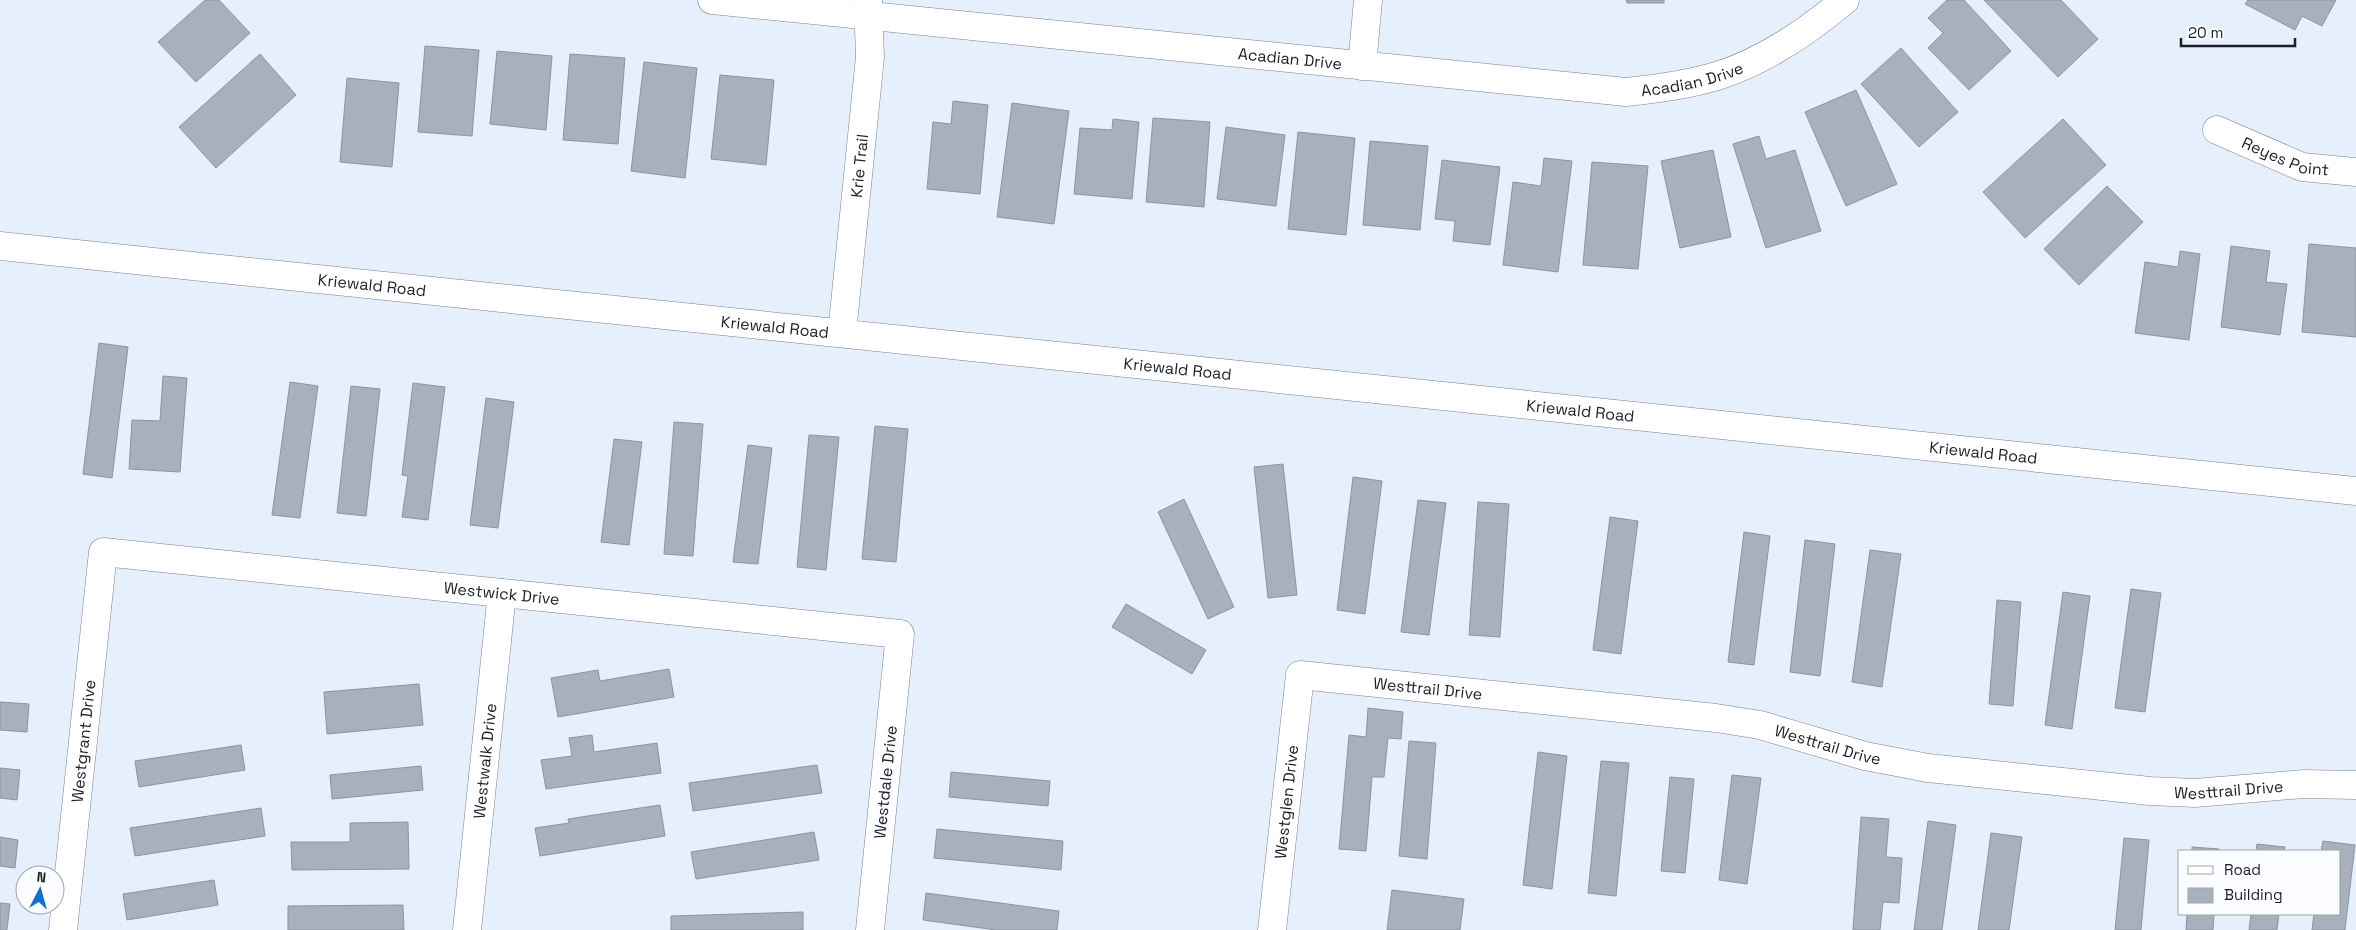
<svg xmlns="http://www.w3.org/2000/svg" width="2356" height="930" viewBox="0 0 2356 930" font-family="'Space Grotesk',sans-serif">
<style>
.building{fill:#a7b0bc;stroke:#8c94a0}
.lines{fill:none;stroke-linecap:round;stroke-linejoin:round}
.minor-casing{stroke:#79818d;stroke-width:29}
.tertiary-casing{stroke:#79818d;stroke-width:29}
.minor{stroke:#fff;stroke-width:28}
.tertiary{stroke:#fff;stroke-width:28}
.labels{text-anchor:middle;stroke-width:5;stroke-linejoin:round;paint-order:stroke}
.street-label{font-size:16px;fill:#1c1f24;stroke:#fafcff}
</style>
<rect width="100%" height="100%" fill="#e6effc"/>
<g class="building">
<path d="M205 0H219L250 33 196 82 158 42Z"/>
<path d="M1626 0H1664V3H1627Z"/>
<path d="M1947 0H1964L2011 51 1969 90 1928 48 1943 33 1928 18Z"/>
<path d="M1984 0H2061L2098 39 2058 77Z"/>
<path d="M2248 0H2336L2322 26 2302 16 2295 30 2245 4Z"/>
<path d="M425 46 479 50 472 136 418 132Z"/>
<path d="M1901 48 1958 112 1919 147 1861 84Z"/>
<path d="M497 51 552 56 546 130 490 124Z"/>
<path d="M260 54 296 95 216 168 179 127Z"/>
<path d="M570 54 625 58 618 144 563 140Z"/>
<path d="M644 62 697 68 685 178 631 171Z"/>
<path d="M720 75 774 80 766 165 711 159Z"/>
<path d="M347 78 399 83 392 167 340 162Z"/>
<path d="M1856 90 1897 184 1846 206 1805 112Z"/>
<path d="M953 101 988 105 980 194 927 189 933 122 951 124Z"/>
<path d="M1012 103 1069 111 1054 224 997 217Z"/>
<path d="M1153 118 1210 122 1204 207 1146 202Z"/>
<path d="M1113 119 1139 122 1132 199 1074 194 1080 128 1112 130Z"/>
<path d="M2063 119 2106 165 2025 238 1983 192Z"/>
<path d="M1226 127 1285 135 1276 206 1217 199Z"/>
<path d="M1298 132 1355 138 1346 235 1288 229Z"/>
<path d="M1759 136 1766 159 1795 150 1821 231 1766 248 1733 144Z"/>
<path d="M1370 141 1428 146 1420 230 1363 225Z"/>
<path d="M1713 150 1731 237 1680 248 1661 161Z"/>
<path d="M1544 158 1572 161 1558 272 1503 265 1513 182 1541 186Z"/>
<path d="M1442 160 1500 167 1490 245 1453 241 1455 221 1435 219Z"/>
<path d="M1592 162 1648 166 1638 269 1583 265Z"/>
<path d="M2107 186 2143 222 2079 285 2044 249Z"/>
<path d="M2309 244 2356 248V337L2302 332Z"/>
<path d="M2231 246 2270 251 2266 282 2287 284 2280 335 2221 327Z"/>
<path d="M2180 251 2200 254 2189 340 2135 333 2145 262 2178 267Z"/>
<path d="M99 343 128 347 112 478 83 474Z"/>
<path d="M163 376 187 378 180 472 129 469 132 420 160 421Z"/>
<path d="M290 382 318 386 300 518 272 515Z"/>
<path d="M413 383 445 387 428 520 402 517 408 476 402 475Z"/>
<path d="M351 386 380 389 366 516 337 513Z"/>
<path d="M486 398 514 402 498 528 470 525Z"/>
<path d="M674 422 703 424 693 556 664 554Z"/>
<path d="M875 426 908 429 896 562 862 559Z"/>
<path d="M809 435 839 437 826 570 797 567Z"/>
<path d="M614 439 642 442 629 545 601 542Z"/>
<path d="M748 445 772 448 758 564 733 562Z"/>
<path d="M1283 464 1297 595 1268 598 1254 467Z"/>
<path d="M1353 477 1382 481 1365 614 1337 610Z"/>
<path d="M1184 499 1234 607 1208 619 1158 512Z"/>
<path d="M1418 500 1446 503 1429 635 1401 632Z"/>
<path d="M1478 502 1509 504 1500 637 1469 635Z"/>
<path d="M1610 517 1638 521 1621 654 1593 650Z"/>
<path d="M1744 532 1770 536 1754 665 1728 662Z"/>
<path d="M1805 540 1835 544 1820 676 1790 672Z"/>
<path d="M1870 550 1901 554 1882 687 1852 682Z"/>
<path d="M2131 589 2161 593 2145 712 2115 708Z"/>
<path d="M2063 592 2090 596 2072 729 2045 725Z"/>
<path d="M1997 600 2021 602 2013 706 1989 704Z"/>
<path d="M1126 604 1206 650 1192 674 1112 627Z"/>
<path d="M669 669 674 697 558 717 551 678 598 670 600 681Z"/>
<path d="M419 684 423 725 327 734 324 692Z"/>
<path d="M0 702 29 704 27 732 0 730Z"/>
<path d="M1368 708 1403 712 1401 739 1388 738 1384 777H1372L1366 851 1339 849 1349 735 1366 737Z"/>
<path d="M592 735 594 752 657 743 661 773 546 789 541 760 572 756 569 738Z"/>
<path d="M1409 741 1436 743 1427 859 1399 856Z"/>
<path d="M241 745 245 770 139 787 135 761Z"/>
<path d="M1538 752 1567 756 1552 889 1523 885Z"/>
<path d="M1601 761 1629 763 1616 896 1588 893Z"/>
<path d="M817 765 822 793 693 811 689 783Z"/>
<path d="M421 766 423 790 332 799 330 775Z"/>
<path d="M0 768 20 770 17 800 0 798Z"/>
<path d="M951 772 1050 781 1048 806 949 797Z"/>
<path d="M1732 775 1761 778 1747 884 1719 880Z"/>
<path d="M1670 777 1694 779 1685 873 1661 871Z"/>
<path d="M660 805 665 836 540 856 535 828 569 823 568 819Z"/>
<path d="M261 808 265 836 135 856 130 828Z"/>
<path d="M1861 817 1889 819 1886 857 1902 858 1899 903 1883 902 1880 930H1853Z"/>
<path d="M1928 821 1956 825 1942 930H1914Z"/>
<path d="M408 822 409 869 292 870 291 842H350V823Z"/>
<path d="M937 829 1063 841 1061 870 934 858Z"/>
<path d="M814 832 819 860 696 879 691 852Z"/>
<path d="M1991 833 2022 837 2009 930H1978Z"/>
<path d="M0 837 18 840 15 868 0 866Z"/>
<path d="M2124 838 2149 840 2141 930H2115Z"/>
<path d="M2323 841 2355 845 2345 930H2312L2314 914H2340V851H2321Z"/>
<path d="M2257 844 2285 847 2284 851H2256Z"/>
<path d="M2192 847 2219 849V851H2192Z"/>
<path d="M214 880 218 905 127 920 123 894Z"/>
<path d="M1392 890 1464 899 1460 930H1387Z"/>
<path d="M926 893 1059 911 1057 930H996L923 920Z"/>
<path d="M0 903 10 904 7 930H0Z"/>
<path d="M403 905 404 930H288V906Z"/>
<path d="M803 912V930H671V916Z"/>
<path d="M2187 914H2214L2213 930H2186Z"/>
<path d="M2251 914H2279L2277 930H2249Z"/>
</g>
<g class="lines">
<defs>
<g id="minor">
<path id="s1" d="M712 0 1626 92C1656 89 1687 85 1717 76 1765 61 1807 32 1845 0"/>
<path d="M1362 66 1368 0"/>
<path id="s2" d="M2217 130 2302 167 2356 172"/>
<path id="s3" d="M842 333 870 57 868 0"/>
<path id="s4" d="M63 930 103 552 900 634 870 930"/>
<path id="s5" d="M467 930 502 593"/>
<path id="s6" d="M1272 930 1300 675 1716 718 1760 725 1865 756 1928 768 2150 791 2195 793 2304 784 2356 785"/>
</g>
<g id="tertiary">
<path id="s7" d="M0 246 2356 491"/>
</g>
</defs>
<use href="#minor" class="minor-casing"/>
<use href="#tertiary" class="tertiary-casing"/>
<use href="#minor" class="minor"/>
<use href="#tertiary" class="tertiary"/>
</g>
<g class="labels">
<g class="street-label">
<text dy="6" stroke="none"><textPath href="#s1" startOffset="581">Acadian Drive</textPath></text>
<text dy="6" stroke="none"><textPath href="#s1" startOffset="986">Acadian Drive</textPath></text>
<text dy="6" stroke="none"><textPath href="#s2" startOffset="74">Reyes Point</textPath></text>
<text dy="6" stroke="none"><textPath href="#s3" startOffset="168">Krie Trail</textPath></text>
<text dy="6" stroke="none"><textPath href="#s7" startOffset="374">Kriewald Road</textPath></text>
<text dy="6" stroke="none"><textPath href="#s7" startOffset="779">Kriewald Road</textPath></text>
<text dy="6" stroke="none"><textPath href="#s7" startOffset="1184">Kriewald Road</textPath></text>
<text dy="6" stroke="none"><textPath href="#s7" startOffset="1589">Kriewald Road</textPath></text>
<text dy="6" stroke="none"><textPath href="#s7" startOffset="1994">Kriewald Road</textPath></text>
<text dy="6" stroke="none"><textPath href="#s4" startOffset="781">Westwick Drive</textPath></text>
<text dy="6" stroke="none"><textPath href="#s6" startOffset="385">Westtrail Drive</textPath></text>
<text dy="6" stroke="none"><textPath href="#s4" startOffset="190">Westgrant Drive</textPath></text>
<text dy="6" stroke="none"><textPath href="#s6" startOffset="790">Westtrail Drive</textPath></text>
<text dy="6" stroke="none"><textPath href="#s5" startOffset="170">Westwalk Drive</textPath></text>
<text transform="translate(885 782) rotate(-84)" y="6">Westdale Drive</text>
<text dy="6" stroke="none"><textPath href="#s6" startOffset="1195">Westtrail Drive</textPath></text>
<text dy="6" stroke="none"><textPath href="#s6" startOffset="129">Westglen Drive</textPath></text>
</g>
</g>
<rect x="2178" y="850" width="162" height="65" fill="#fafcff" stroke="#a1a4a7"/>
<rect x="2188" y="866" width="25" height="8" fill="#ffffff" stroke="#a1a4a7"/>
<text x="2224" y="875" font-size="15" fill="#1c1f24">Road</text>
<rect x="2188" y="888" width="25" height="15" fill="#a7b0bc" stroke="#a1a4a7"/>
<text x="2224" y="900" font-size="15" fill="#1c1f24">Building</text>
<g transform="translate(40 890) rotate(6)"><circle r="24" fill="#fafcff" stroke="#a1a4a7"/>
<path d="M0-4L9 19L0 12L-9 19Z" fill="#116cd5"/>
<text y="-8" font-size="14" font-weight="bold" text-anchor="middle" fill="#1c1f24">N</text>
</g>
<path d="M2181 38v8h114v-8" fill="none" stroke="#1c1f24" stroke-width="2.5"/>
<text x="2188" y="38" font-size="15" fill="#1c1f24" stroke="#fafcff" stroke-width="4" paint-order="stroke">20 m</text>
</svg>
